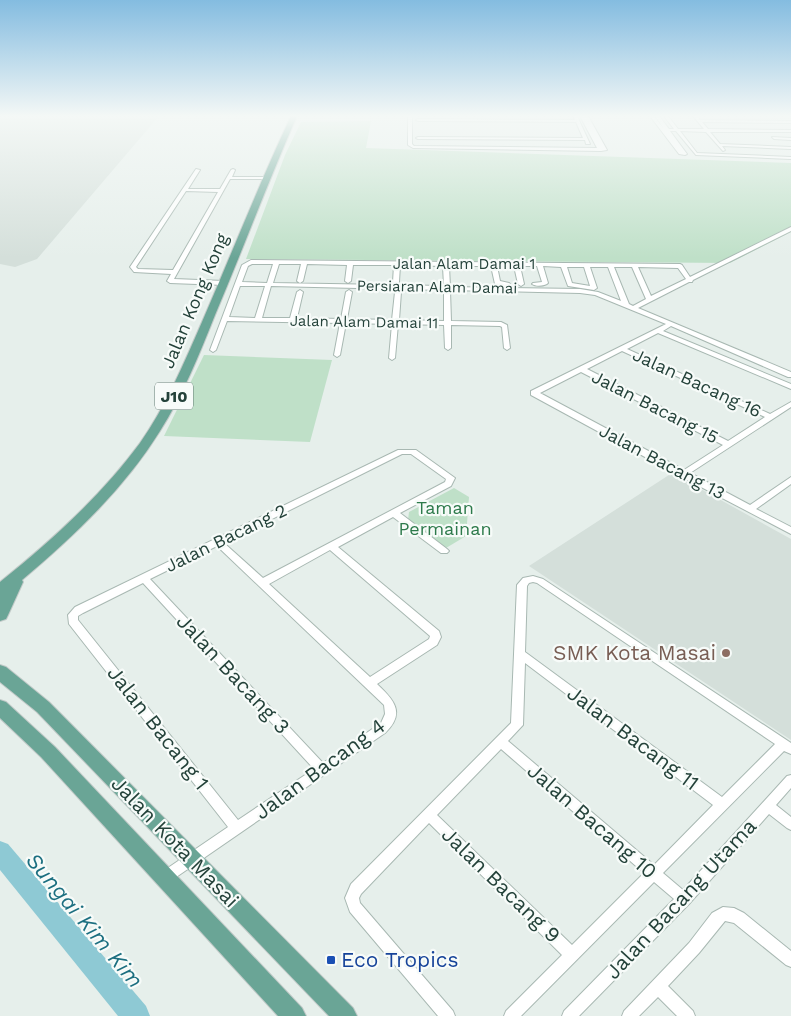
<svg xmlns="http://www.w3.org/2000/svg" width="791" height="1016" viewBox="0 0 791 1016" font-family="'Work Sans',sans-serif">
<style>
.built{fill:#d4dfda}
.green{fill:#bfe0c8}
.lines{fill:none;stroke-linecap:round;stroke-linejoin:round}
.river{fill:#8ec9d4;fill-rule:evenodd}
.street-casing{stroke:#a8b8b2;stroke-width:2}
.primary-casing{stroke:#c2cac8;stroke-width:2}
.street{fill:#fff;fill-rule:evenodd}
.primary{fill:#6aa596;fill-rule:evenodd}
.education-dot{fill:#8d6e63;stroke:#f7fbf9;stroke-width:2}
.transit-dot{fill:#1a4fb4;stroke:#f7fbf9;stroke-width:2}
.labels{text-anchor:middle;stroke-width:4.5;stroke-linejoin:round;paint-order:stroke}
.far-street-label{font-size:15px;fill:#24423a;stroke:#f7fbf9}
.shield{fill:#f7fbf9;stroke:#637a73;stroke-width:1}
.shield-label{font-size:16px;font-weight:bold;fill:#24423a}
.street-label{font-size:18px;fill:#24423a;stroke:#f7fbf9}
.park-label{font-size:18px;fill:#2d7a4b;stroke:#f7fbf9}
.near-education-label{font-size:21px;fill:#785e54;stroke:#f7fbf9;text-anchor:end}
.near-street-label{font-size:21px;fill:#24423a;stroke:#f7fbf9}
.near-transit-label{font-size:21px;fill:#164399;stroke:#f7fbf9;text-anchor:start}
.near-water-label{font-size:22px;font-style:italic;fill:#1c6f80;stroke:#f7fbf9}
</style>
<rect width="100%" height="100%" fill="#e6efeb"/>
<g class="built">
<path d="M0 116H159L37 259 15 267 0 264Z"/>
<path d="M672 473 791 539V740L529 566Z"/>
</g>
<g class="green">
<path d="M371 121 366 148 791 163V232L730 263 246 259 285 155 301 122Z"/>
<path d="M204 355 332 360 310 442 164 436Z"/>
<path d="M454 488 469 497 466 536 446 548 408 520 409 512Z"/>
</g>
<g class="lines">
<path class="river" d="M0 841 8 844 146 1006 150 1016H118L0 870Z"/>
<defs>
<g id="street">
<path d="M408 116H412V144L414 146 597 148 580 116H588L607 150 601 151 413 148 408 145Z"/>
<path d="M573 116H577L590 144H586L585 140 418 139 416 138 418 137 583 138 576 122 418 121 416 120 418 119 575 120Z"/>
<path d="M650 116H654L664 129 655 116H659L669 129H674L664 116H668L678 129H704L693 116H697L700 120 791 121V123L702 122 708 129 791 130V132H710L720 144 791 147V149L722 146 725 150 723 151 706 132 680 131 697 153 791 157V159L696 155 676 131H670L687 154 685 155 679 154Z"/>
<path d="M772 137 791 138V140L774 139Z"/>
<path d="M196 169 200 170 188 189H220L231 170 233 169 235 170 232 177H266L268 178 266 179H230L174 279 224 281 227 283 224 285 170 283 167 281 171 274 134 272 130 267ZM186 191 218 192 173 270 138 269 136 267Z"/>
<path d="M791 227V231L693 280 692 282H689L638 308 791 372V377H788L671 326 663 331 791 384V389L658 333 627 349 770 414 791 402V407L690 473 750 505 791 477V484L756 509 791 527V534L680 476 531 395V391L666 324 595 295 580 293 450 290 451 321 501 322 507 325 510 348 507 350 504 348 502 327 500 326 451 325V348L448 350 445 348 444 325 398 324 395 358 392 360 389 358 392 324 346 323 340 355 337 357 334 355 340 323 227 321 216 350 213 352 210 350 242 265 251 260 680 264 682 265 690 277ZM252 264H273L267 283 242 282 248 266ZM279 264H301L297 281 300 283 303 281 307 264 347 265 345 281 348 283 351 281 353 265H394L393 282 396 284 399 282 400 265 443 266 444 286 273 283ZM449 266H491L495 284 507 286 510 284 509 283 500 281 497 266H514L518 284 521 286 524 284 520 266H537L542 282 533 283 532 284C536 287 545 286 548 283L543 266 561 267 568 286 594 290 597 288 590 267H608L621 301 598 292 580 289 450 287ZM567 267H584L590 286 572 283ZM614 267H632L646 299 633 306 629 304ZM638 267 678 268 686 279 651 296ZM240 286H265L255 318 229 317ZM271 286 444 290V321L399 320 401 292 398 290 395 292 392 320 347 319 352 292 349 290 346 292 341 319 297 318 303 292 300 290 297 292 290 318H262ZM622 351 765 417 728 441 587 369ZM581 372 723 445 684 470 540 393Z"/>
<path d="M398 450H416L455 478 451 486 400 513 447 549 449 551 447 553H441L393 517 338 547 439 631 441 637 437 645 377 684C394 700 406 713 385 733L169 882 164 884 159 882 157 878 159 874 228 827 69 624 68 615 75 607ZM402 454H411L446 479 445 482 263 578 224 543ZM217 546 384 705 385 714 381 723 323 763 150 579ZM330 550 430 636 429 639 370 677 269 584ZM143 583 314 769 238 820 78 620V616L83 613Z"/>
<path d="M533 576 543 579 791 743V754L784 751 663 873 683 890 787 776 791 775V788L776 805 791 817V830L787 828 769 814 689 904 579 1016H562L564 1011 674 899 654 882 521 1016H504L506 1011 562 955 429 823 361 894 359 898 360 903 453 1011 455 1016H438L350 912 345 898 351 884 511 723 517 585 523 578ZM533 582 537 583 775 744 722 797 525 652 527 586 529 583ZM525 663 713 805 654 865 508 741 523 725ZM501 749 644 873 572 945 437 815Z"/>
<path d="M723 907 734 908 744 913 791 951V967L786 965 734 923 725 921 699 953 668 986 693 1011 695 1016H677L658 997 639 1016H622L624 1011 689 943 712 913Z"/>
</g>
<g id="primary">
<path d="M291 116H297C268 182 243 249 215 315 199 355 183 395 160 431 124 489 73 537 22 580L23 582 8 615 6 619 0 621V582C51 541 101 496 140 443 166 406 184 363 202 322 232 253 259 184 291 116Z"/>
<path d="M0 665 6 667 49 702 353 1008 357 1016H329L37 712 0 682Z"/>
<path d="M0 700 6 702 55 747 302 1008 306 1016H278L41 757 0 718Z"/>
</g>
</defs>
<use href="#street" class="street-casing"/>
<use href="#primary" class="primary-casing"/>
<use href="#street" class="street"/>
<use href="#primary" class="primary"/>
</g>
<linearGradient id="sky" x2="0" y2="1"><stop stop-color="#84bce0"/><stop offset="0.45" stop-color="#f4f8f6"/><stop offset="1" stop-color="#f4f8f6" stop-opacity="0"/></linearGradient>
<rect width="791" height="258" fill="url(#sky)"/>
<circle class="education-dot" cx="726" cy="653" r="5"/>
<rect class="transit-dot" x="326" y="955" width="10" height="10" rx="2.5"/>
<g class="labels">
<g class="far-street-label">
<text x="464" y="269">Jalan Alam Damai 1</text>
<text transform="translate(437 287) rotate(1)" y="5">Persiaran Alam Damai</text>
<text transform="translate(364 322) rotate(1)" y="5">Jalan Alam Damai 11</text>
</g>
<rect class="shield" x="155" y="382.5" width="38" height="27" rx="4"/>
<g class="shield-label">
<text x="174" y="402">J10</text>
</g>
<g class="street-label">
<text transform="translate(195 301) rotate(-67)" y="6">Jalan Kong Kong</text>
<text transform="translate(697 383) rotate(25)" y="6">Jalan Bacang 16</text>
<text transform="translate(655 407) rotate(27)" y="6">Jalan Bacang 15</text>
<text transform="translate(662 462) rotate(28)" y="6">Jalan Bacang 13</text>
<text transform="translate(226 538) rotate(-26)" y="6">Jalan Bacang 2</text>
</g>
<g class="park-label">
<text x="445" y="514">Taman<tspan x="445" dy="21">Permainan</tspan></text>
</g>
<g class="near-education-label">
<text x="716" y="660">SMK Kota Masai</text>
</g>
<g class="near-street-label">
<text transform="translate(233 674) rotate(47)" y="7">Jalan Bacang 3</text>
<text transform="translate(158 728) rotate(52)" y="7">Jalan Bacang 1</text>
<text transform="translate(633 738) rotate(37)" y="7">Jalan Bacang 11</text>
<text transform="translate(320 769) rotate(-36)" y="7">Jalan Bacang 4</text>
<text transform="translate(592 821) rotate(41)" y="7">Jalan Bacang 10</text>
<text transform="translate(175 842) rotate(46)" y="7">Jalan Kota Masai</text>
<text transform="translate(501 885) rotate(44)" y="7">Jalan Bacang 9</text>
<text transform="translate(681 899) rotate(-47)" y="7">Jalan Bacang Utama</text>
</g>
<g class="near-transit-label">
<text x="341" y="967">Eco Tropics</text>
</g>
<g class="near-water-label">
<text transform="translate(85 920) rotate(50)" y="8">Sungai Kim Kim</text>
</g>
</g>
</svg>
